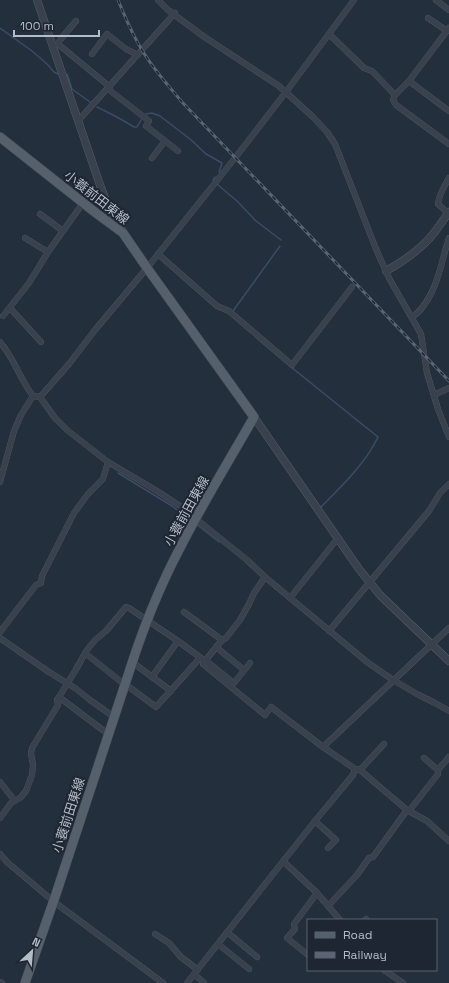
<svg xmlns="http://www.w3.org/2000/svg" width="449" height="983" viewBox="0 0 449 983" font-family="'Space Grotesk','Noto Sans JP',sans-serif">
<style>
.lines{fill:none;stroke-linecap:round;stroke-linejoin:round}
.stream{stroke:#3a4c65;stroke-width:1.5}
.minor-casing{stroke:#565f6b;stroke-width:6}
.tertiary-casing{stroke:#565f6b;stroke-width:8}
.primary-casing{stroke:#414a56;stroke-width:10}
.minor{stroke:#38414d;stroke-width:5.5}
.tertiary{stroke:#38414d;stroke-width:7}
.primary{stroke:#56606d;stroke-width:9}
.rail-casing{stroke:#5a6574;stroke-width:3}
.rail{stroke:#1d2632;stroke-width:1.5;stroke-dasharray:4.5;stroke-linecap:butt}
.labels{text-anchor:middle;stroke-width:4;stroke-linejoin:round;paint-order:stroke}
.street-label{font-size:13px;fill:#b4bcc8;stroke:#1d2632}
</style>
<rect width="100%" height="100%" fill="#242f3d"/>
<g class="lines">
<g class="stream">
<path d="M0 28 32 51 47 64 54 72 58 74"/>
<path d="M67 74 72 89 90 102"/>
<path d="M97 107 117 117 134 127H137L141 120"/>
<path d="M146 114 152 113 160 116 190 139 206 154 222 163 219 172"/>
<path d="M213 180 215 177"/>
<path d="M217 184 238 202 256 221 281 240"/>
<path d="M233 311 280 246"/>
<path d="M291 367 378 437C365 464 342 486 321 507"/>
<path d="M118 473 172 506 190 520"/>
<path d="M196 524 219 542"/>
</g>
<defs>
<g id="minor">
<path d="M158 0 168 10 203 36 279 86 313 117 327 132 335 144 376 249 389 278 421 334 427 373 438 409 449 437"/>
<path d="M436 0 449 10"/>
<path d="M428 18 447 31"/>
<path d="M76 21 60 40 58 44 110 87"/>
<path d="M449 28 409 81 395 95 393 100 396 105 449 144"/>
<path d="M329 34 364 68 372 71 395 95"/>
<path d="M92 54 107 34 126 49 138 55"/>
<path d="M409 81 449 111"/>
<path d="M108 89 149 121 146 126 178 151"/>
<path d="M78 121 175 13"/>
<path d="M152 158 165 141"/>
<path d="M449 178C444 187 439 194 438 204L449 214"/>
<path d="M40 214 63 231"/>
<path d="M25 238 48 252"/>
<path d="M158 254 217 306 229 311 292 365 352 287"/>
<path d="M10 308 41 342"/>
<path d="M3 316 29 283 48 252 83 203"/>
<path d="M412 317C415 315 419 312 421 309 438 289 441 262 449 238"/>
<path d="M0 342C14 358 20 379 33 396"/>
<path d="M434 395 449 388"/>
<path d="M40 397 55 418 67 430 108 462 157 491 180 506 247 560 265 577 367 662 393 680 417 694 435 703 449 711"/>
<path d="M0 482 14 431 21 415 33 396 40 397 69 364 95 330 147 268 235 158 286 92 354 0"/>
<path d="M290 598 338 538"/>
<path d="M184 612 222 640 205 661"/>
<path d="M329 631 429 511 440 493 449 484"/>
<path d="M0 632 36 585 41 583 42 576 74 513 88 494 103 479 108 462"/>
<path d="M0 638 49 672 75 688 90 700 114 717"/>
<path d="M222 640 226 638 240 620 249 604 254 593 265 577"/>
<path d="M216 647 244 670"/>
<path d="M85 653 125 685"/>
<path d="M205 660 234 683 250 663"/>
<path d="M132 662 171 691"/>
<path d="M152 677 178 641"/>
<path d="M125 684 156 707 200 658"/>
<path d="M59 697 108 734"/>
<path d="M424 758 438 770"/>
<path d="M355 769 360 770 407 810 427 821 449 841"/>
<path d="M360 770 384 744"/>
<path d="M0 782 15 801"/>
<path d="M409 811 438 774V770L449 757"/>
<path d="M0 818 11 803 20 798 26 791 32 775 33 765 31 753 32 748 58 705 57 700 59 697 75 671 87 650 95 640 106 631 126 607 129 608 178 641 205 661 203 664 265 715 271 707 323 747"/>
<path d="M315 821 336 840 328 848"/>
<path d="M0 854 7 862 53 901 163 983"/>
<path d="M283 861 317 893 340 920"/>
<path d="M328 906 357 875 369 858 373 857 407 810"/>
<path d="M365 920 366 919"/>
<path d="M227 932 257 957"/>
<path d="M155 934 169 943 181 957 198 970"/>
<path d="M218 944 249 969"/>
<path d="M308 955 287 938 295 929 294 924 317 893"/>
<path d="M384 970 403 983"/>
<path d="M194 974 204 983"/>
<path d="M0 982 2 983"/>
<path d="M187 983 315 821 353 775 355 769 323 747 449 628"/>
</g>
<g id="tertiary">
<path d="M37 0 100 185 107 203 123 232"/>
<path d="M386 271C404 261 421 249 434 233 439 226 444 219 449 212"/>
<path d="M254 417 359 569 380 595 449 661"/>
</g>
<path id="primary" d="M0 137 96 213 123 233 147 268 254 417C229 461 202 504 179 550 161 584 147 619 135 654L55 897 25 983"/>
</defs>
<use href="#minor" class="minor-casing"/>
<use href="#tertiary" class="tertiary-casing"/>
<use href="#primary" class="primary-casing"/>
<use href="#minor" class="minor"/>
<use href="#tertiary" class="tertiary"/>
<use href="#primary" class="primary"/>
<defs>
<path id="rail" d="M118 0C125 17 132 34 142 50 153 69 168 85 182 102L449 381"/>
</defs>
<use href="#rail" class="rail-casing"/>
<use href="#rail" class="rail"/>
</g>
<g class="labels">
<g class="street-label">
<text transform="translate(97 197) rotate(38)" y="5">小蓑前田東線</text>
<text transform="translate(186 511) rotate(-61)" y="5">小蓑前田東線</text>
<text transform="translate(68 815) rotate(-72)" y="5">小蓑前田東線</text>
</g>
</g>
<rect x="307" y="919" width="130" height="52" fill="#1d2632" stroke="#59626e"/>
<rect x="315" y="932" width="20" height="6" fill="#56606d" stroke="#59626e"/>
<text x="343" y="939" font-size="12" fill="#b4bcc8">Road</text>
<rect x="315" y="952" width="20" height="6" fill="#5a6574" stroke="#59626e"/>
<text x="343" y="959" font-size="12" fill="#b4bcc8">Railway</text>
<g transform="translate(32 951) rotate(26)" stroke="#1d2632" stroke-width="3" paint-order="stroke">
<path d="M0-3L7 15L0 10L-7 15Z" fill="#b4bcc8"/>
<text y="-6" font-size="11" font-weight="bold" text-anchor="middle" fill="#b4bcc8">N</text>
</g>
<path d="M14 30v6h85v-6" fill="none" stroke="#b4bcc8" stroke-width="2"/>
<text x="20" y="30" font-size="12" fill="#b4bcc8" stroke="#1d2632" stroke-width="3" paint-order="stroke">100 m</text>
</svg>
